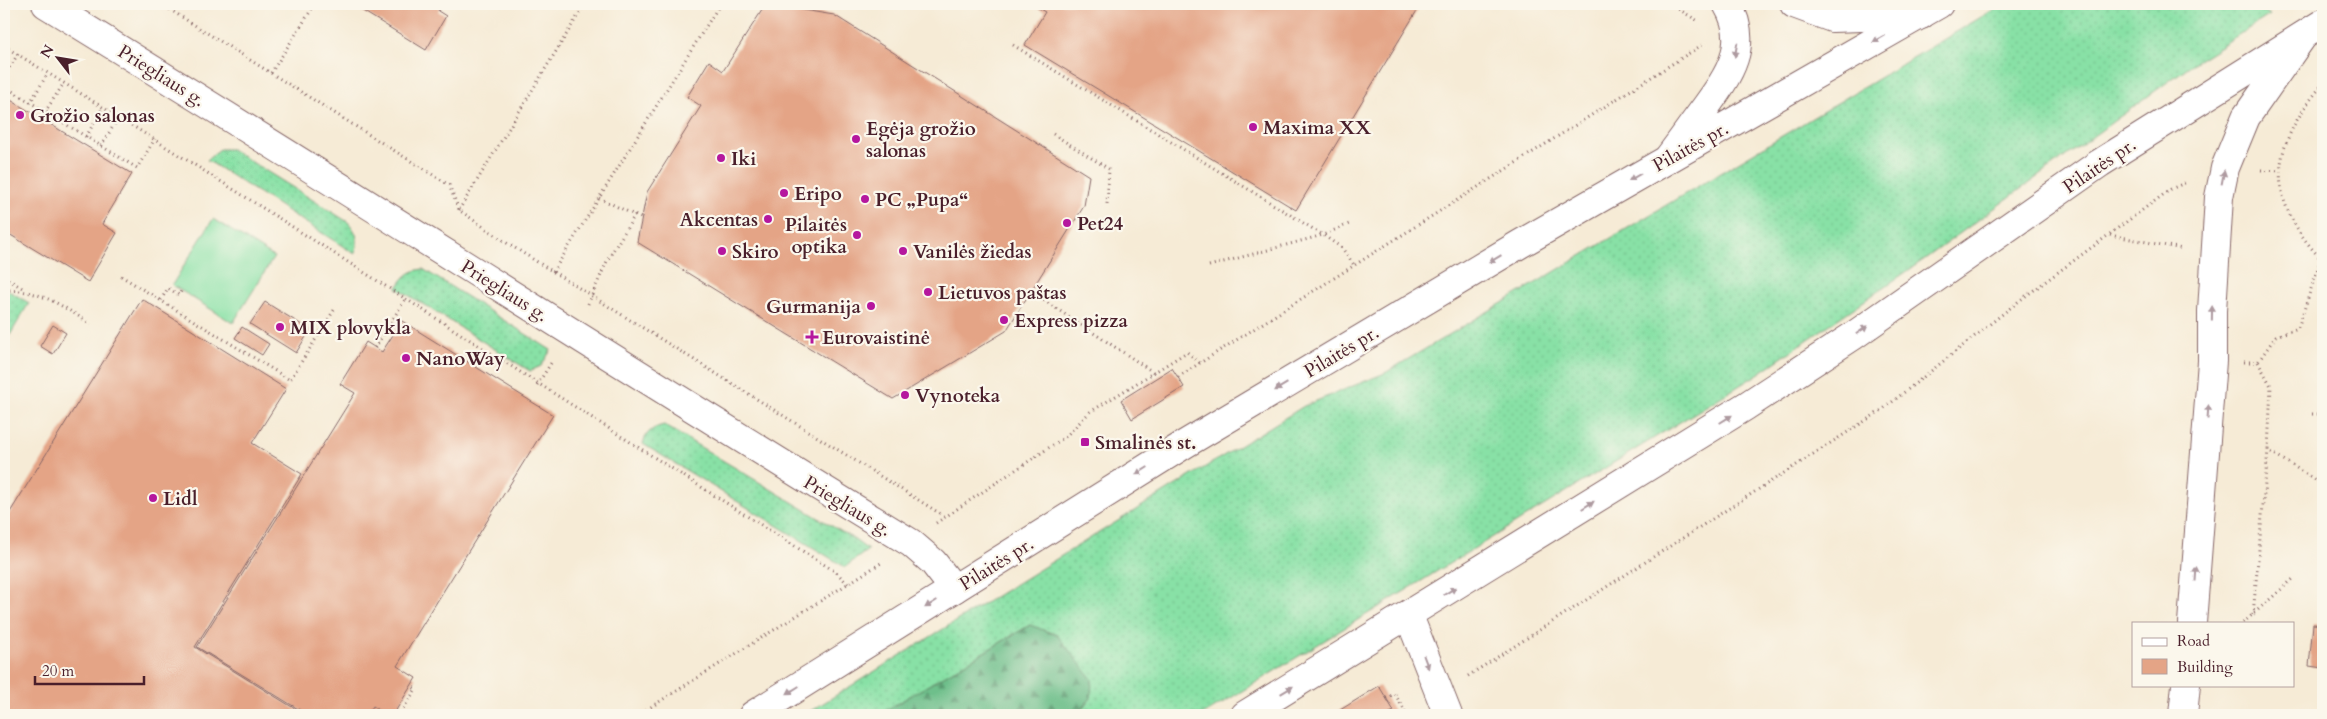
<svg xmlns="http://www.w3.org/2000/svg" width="2327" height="719" viewBox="0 0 2327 719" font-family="Cardo,serif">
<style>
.grass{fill:url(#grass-dots);stroke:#698068}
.forest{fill:url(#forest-firs);stroke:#5c6f5b}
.pitch{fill:#88e1a6;stroke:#698068}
.building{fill:#e4a486}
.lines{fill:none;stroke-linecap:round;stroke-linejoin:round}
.minor-casing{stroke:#866667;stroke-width:30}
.major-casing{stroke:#866667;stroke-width:30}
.path{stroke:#866667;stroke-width:3;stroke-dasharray:1 4;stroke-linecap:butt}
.minor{stroke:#fff;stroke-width:28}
.major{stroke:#fff;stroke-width:28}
.oneway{fill:#ae9aa0}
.poi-dot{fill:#b5179e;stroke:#fbf7ec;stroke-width:2}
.labels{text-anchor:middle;stroke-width:4.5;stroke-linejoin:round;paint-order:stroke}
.street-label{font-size:19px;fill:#4a1f2b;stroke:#fbf7ec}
.poi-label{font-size:19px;font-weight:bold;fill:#4a1f2b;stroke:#fbf7ec;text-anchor:start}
</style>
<defs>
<pattern id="grass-dots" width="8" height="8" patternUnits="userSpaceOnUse" patternTransform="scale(1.25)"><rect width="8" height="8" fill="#88e1a6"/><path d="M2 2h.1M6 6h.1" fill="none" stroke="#77c18f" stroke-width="1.8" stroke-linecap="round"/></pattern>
<pattern id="forest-firs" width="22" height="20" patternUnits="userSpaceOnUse" patternTransform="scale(1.25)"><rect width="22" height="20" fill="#6ebf8b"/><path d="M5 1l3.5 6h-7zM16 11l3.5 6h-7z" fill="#5c9b72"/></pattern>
</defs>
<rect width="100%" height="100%" fill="#fbf7ec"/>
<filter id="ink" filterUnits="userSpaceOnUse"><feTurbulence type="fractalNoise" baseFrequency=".02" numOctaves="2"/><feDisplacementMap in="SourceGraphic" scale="10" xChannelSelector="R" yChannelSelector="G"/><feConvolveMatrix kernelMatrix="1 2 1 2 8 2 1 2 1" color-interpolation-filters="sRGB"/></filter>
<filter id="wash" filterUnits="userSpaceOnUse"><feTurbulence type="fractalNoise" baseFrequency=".0096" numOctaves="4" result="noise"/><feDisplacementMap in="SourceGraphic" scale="20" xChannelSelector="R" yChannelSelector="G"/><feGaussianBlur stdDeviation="1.12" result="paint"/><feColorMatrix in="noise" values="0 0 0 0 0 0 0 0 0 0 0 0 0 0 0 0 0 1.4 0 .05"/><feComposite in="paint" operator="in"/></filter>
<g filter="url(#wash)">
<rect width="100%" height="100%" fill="#f6ebd6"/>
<g class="grass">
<path d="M2003 4H2254L2270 15 2195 62 1922 261 1755 376 1203 715H1076L1091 698 1030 625 878 715H804L1304 406 1385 373Z"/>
<path d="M220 149H231L348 222C358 234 359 239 355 254L207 160Z"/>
<path d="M423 269 551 350 541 366 530 371 397 288C404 276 409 271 423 269Z"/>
<path d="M4 288 29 303 10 335 4 332Z"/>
<path d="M664 425 852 538 868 550 845 567 643 444C646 432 652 428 664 425Z"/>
</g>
<path class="forest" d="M1030 625 1057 635 1092 679 1091 698 1076 715H878Z"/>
<path class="pitch" d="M213 219 274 257 233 323 172 285Z"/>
<g id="blocks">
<g class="building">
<path d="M354 4H442L438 11 446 16 426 50 353 5Z"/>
<path d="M766 4 834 15 1089 176 1084 206 1006 331 893 399 637 242 647 192 701 106 687 97 709 61 723 71Z"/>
<path d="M1031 4H1421L1296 210 1025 45 1045 12Z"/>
<path d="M4 96 132 174 102 224 117 233 88 282 4 231V193L7 188 4 187Z"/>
<path d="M142 299 286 389 252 443 302 474 195 647 305 715H4V522Z"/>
<path d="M265 302 310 330 296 353 250 324Z"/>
<path d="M402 321 553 415 397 666 416 678 393 715H387L373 706 367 715H308L197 647 355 393 340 384 366 342 382 352Z"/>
<path d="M53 325 66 333 53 354 40 346Z"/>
<path d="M242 327 269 344 262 355 235 338Z"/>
<path d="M1172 368 1184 387 1132 419 1121 400Z"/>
<path d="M2313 624 2323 625V668L2309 666Z"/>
<path d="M1379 686 1394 711 1386 715H1332Z"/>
</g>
</g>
</g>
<g filter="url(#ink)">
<use href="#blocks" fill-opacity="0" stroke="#866667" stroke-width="1"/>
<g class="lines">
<defs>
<g id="minor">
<path d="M46 4C335 181 621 366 911 543L933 562 954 589"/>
<path d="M1794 4 1832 18 1921 15"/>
<path d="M1669 157C1681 141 1693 124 1705 108 1729 75 1751 44 1727 4"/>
<path d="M1409 616 1448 715"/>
<path d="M2192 623 2212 361V311L2219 197 2225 168 2246 117 2303 36"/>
<path d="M2183 715 2186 685"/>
</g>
<g id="major">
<path d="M753 715 1185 444 1520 244 1939 4"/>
<path d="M1245 715 1746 406 1853 336 2100 163 2323 23"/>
</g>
</defs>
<use href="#minor" class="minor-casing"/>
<use href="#major" class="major-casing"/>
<g class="path">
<path d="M161 4 449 185 459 210 507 243 944 516"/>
<path d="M1670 4 1698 21"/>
<path d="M1013 45 1323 235 1342 248 1354 265"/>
<path d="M4 46C283 218 558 398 836 572L849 585"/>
<path d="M271 73 315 4"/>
<path d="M4 76 18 54"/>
<path d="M4 86 137 168 155 139"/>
<path d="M30 103 48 73"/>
<path d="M45 112 64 83"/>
<path d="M1053 134 1109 169 1107 204"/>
<path d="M86 137 103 107"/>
<path d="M101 146 119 117"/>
<path d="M2261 170 2280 171"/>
<path d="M599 198 643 219"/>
<path d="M459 210 585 4"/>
<path d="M2110 235 2183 249"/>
<path d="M1209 266 1323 235 1349 224"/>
<path d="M553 272 720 4"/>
<path d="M121 276 290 380 336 307"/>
<path d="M4 277 24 289"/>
<path d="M4 290C42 290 60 305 91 324"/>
<path d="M1031 292 1153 372"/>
<path d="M161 300 168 288 179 295 181 291"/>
<path d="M588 304 608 259 635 215"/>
<path d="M375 348 406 298"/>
<path d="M2244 362H2258L2276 336 2298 328 2321 259C2263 196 2270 147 2323 84"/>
<path d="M2258 362 2271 386 2268 450 2323 485"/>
<path d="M1178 377 1200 363"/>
<path d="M537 385 553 360"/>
<path d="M2312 414H2323"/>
<path d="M936 523 1065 437 1090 412 1187 352 1200 363 1702 45"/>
<path d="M2253 615 2268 450"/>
<path d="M2243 623 2293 579"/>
<path d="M1468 676 1882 410 2019 301 2171 189 2187 182"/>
<path d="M1386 698 1395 694 1407 715"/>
<path d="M406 715 401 712 416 689 411 686"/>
<path d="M638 715 881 563"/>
</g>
<use href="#minor" class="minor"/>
<use href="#major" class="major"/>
</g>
<defs><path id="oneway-solid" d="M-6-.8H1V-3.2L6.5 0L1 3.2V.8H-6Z" transform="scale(1.25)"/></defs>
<g class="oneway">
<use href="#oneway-solid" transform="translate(1879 39) rotate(150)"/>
<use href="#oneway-solid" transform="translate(1736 50) rotate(100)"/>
<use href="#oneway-solid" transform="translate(1635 177) rotate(150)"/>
<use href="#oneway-solid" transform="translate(2223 177) rotate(-79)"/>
<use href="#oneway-solid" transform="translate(1495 259) rotate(149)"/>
<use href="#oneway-solid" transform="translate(2212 313) rotate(-89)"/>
<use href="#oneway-solid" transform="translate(1862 330) rotate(-35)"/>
<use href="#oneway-solid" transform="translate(1281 387) rotate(149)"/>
<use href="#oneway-solid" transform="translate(2208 412) rotate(-86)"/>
<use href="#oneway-solid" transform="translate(1726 419) rotate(-32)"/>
<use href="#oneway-solid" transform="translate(1142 471) rotate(148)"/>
<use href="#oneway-solid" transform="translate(1588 505) rotate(-32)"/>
<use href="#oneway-solid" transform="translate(2196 574) rotate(-86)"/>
<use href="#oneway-solid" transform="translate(1450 591) rotate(-32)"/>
<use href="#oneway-solid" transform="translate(931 604) rotate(148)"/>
<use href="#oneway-solid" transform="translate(1426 662) rotate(69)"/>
<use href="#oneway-solid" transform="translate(793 690) rotate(148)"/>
<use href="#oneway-solid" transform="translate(1287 690) rotate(-31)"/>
</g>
</g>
<g class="poi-dot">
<circle cx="20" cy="115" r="5"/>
<circle cx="1253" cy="127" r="5"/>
<circle cx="856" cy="139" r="5"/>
<circle cx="721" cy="158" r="5"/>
<circle cx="784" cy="193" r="5"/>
<circle cx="865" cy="199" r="5"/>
<circle cx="768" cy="219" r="5"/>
<circle cx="1067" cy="223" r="5"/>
<circle cx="857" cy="235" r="5"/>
<circle cx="722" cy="251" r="5"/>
<circle cx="903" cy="251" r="5"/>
<circle cx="928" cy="292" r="5"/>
<circle cx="871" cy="306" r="5"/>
<circle cx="1004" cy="320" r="5"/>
<circle cx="280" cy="327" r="5"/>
<path d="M809.5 329.5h5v5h5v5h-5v5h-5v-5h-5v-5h5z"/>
<circle cx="406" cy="358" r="5"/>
<circle cx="905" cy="395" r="5"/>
<rect x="1080" y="437" width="10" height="10" rx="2.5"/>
<circle cx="153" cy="498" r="5"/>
</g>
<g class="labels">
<g class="street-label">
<text transform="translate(162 75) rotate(32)" y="7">Priegliaus g.</text>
<text transform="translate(1690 146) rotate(-29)" y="7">Pilaitės pr.</text>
<text transform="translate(2099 165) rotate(-34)" y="7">Pilaitės pr.</text>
<text transform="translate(505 290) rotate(32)" y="7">Priegliaus g.</text>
<text transform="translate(1341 351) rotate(-31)" y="7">Pilaitės pr.</text>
<text transform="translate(848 505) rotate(31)" y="7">Priegliaus g.</text>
<text transform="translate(996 563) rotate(-32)" y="7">Pilaitės pr.</text>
</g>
<g class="poi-label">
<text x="30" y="122">Grožio salonas</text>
<text x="1263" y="134">Maxima XX</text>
<text x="866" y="135">Egėja grožio<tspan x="866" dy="22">salonas</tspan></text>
<text x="731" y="165">Iki</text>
<text x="794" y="200">Eripo</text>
<text x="875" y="206">PC „Pupa“</text>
<text x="758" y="226" text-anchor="end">Akcentas</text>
<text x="1077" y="230">Pet24</text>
<text x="847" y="231" text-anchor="end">Pilaitės<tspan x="847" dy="22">optika</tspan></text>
<text x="732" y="258">Skiro</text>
<text x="913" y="258">Vanilės žiedas</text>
<text x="938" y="299">Lietuvos paštas</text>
<text x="861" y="313" text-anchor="end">Gurmanija</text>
<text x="1014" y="327">Express pizza</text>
<text x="290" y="334">MIX plovykla</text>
<text x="822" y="344">Eurovaistinė</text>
<text x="416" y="365">NanoWay</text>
<text x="915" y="402">Vynoteka</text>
<text x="1095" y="449">Smalinės st.</text>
<text x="163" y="505">Lidl</text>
</g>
</g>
<rect width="2327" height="719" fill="none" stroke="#fbf7ec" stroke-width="20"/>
<rect x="2132" y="622" width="162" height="65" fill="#fbf7ec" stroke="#b4a19f"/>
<rect x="2142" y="638" width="25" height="8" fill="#ffffff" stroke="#b4a19f"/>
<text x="2177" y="646" font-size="15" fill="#4a1f2b">Road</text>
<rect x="2142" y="659" width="25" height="15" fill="#e4a486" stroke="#b4a19f"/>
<text x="2177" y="672" font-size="15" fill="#4a1f2b">Building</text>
<g transform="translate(58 58) rotate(301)" stroke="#fbf7ec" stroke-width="4" paint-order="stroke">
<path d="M0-4L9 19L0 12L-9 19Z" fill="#4a1f2b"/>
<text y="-8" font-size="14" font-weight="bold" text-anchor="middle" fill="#4a1f2b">N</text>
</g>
<path d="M35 676v8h109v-8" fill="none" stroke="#4a1f2b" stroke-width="2.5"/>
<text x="42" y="676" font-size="15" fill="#4a1f2b" stroke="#fbf7ec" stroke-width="4" paint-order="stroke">20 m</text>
</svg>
